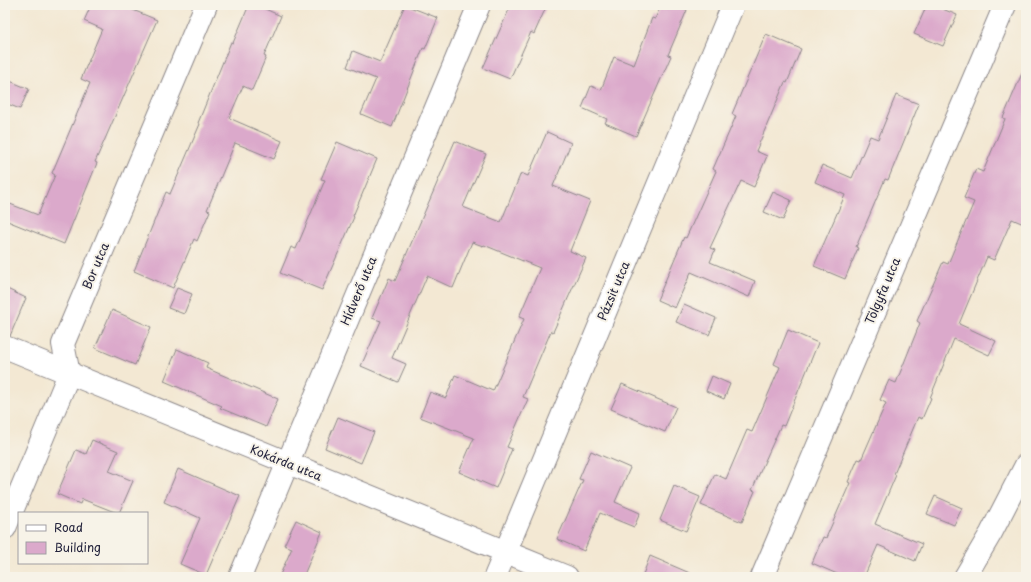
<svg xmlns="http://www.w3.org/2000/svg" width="1031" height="582" viewBox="0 0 1031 582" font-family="'Playpen Sans',sans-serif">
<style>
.building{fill:#dba9cb}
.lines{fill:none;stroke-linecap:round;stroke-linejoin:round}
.minor-casing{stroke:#8a8587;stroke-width:24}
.minor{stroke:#fff;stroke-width:22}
.labels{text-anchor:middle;stroke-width:4;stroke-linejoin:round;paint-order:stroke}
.street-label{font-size:12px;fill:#22223b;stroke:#f7f3e8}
</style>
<rect width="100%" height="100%" fill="#f7f3e8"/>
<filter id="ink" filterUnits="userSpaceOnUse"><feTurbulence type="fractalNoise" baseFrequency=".025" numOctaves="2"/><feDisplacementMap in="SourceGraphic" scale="8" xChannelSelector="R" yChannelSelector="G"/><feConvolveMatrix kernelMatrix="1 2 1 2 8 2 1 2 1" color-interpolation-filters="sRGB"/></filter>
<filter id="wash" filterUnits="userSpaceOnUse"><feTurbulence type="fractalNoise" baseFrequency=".012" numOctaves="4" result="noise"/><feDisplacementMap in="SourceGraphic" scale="16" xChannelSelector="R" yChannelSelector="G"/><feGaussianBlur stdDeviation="0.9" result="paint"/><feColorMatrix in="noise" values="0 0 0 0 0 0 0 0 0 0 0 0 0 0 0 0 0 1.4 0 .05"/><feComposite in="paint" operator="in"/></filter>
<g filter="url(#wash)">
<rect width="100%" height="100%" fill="#f3e8d3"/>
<g id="blocks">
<g class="building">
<path d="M91 5H121L157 20 95 162 97 163 64 244 5 220V202L38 215 55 175 52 173 90 83 81 79 102 29 84 21Z"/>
<path d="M249 5H256L281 16 264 56 266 57 252 90 243 86 229 118 282 141 274 159 235 143 207 210 210 211 197 241 194 239 173 288 134 271 166 192 170 194 200 124 198 123 231 42 233 43Z"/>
<path d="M405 5 438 18 425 49 423 48 392 127 361 114 376 79 347 67 353 51 380 62Z"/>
<path d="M511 5H547L534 34 531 32 510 79 483 68Z"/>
<path d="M661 5H674L687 10 668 55 671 56 636 136 605 123 607 119 582 108 591 86 601 90 614 57 634 65 652 18 655 19Z"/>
<path d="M927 5H933L957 15 943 46 914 34Z"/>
<path d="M766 34 801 49 787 83 785 82 756 151 767 156 754 187 741 181 710 248 715 250 710 262 755 281 749 297 691 272 675 308 657 300 684 237 686 238 716 171 713 169 736 116 732 114Z"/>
<path d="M1026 64V225L1012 219 994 260 987 257 959 324 996 341 989 355 954 339 930 398H931L922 419 918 417 894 474 896 475 875 524 922 544 915 561 878 545 864 577H844L812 563 823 537 826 538 850 483 848 482 858 459 861 460 886 403 880 400 889 380 896 383 920 323 917 321 943 262 948 264 974 202 964 198 976 169 983 172 1005 119 1003 118Z"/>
<path d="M5 79 29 89 20 109 5 103Z"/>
<path d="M896 95 919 104 888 180 885 179 856 247 858 248 845 279 814 266 845 195 815 182 822 165 852 178 870 136 878 139Z"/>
<path d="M547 132 571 143 553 186 590 201 570 251 586 258 553 332 551 331 523 397 528 399 507 447 512 449 496 488 459 472 474 438 420 417 430 392 446 398 455 375 493 391 524 319 519 317 540 268 484 245 483 246 472 242 453 288 427 276 392 358 406 364 398 382 361 366 381 321 372 318 389 278 395 281 455 141 486 154 463 207 501 222 521 173 528 176Z"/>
<path d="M337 142 377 159 353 216 354 217 322 290 280 273 291 247 296 249 325 180 321 179Z"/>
<path d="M773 192 791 200 783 220 764 212Z"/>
<path d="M5 288 26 298 10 336 5 335Z"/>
<path d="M177 288 192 294 184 314 168 308Z"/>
<path d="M684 304 716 318 709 335 676 322Z"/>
<path d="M112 310 151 327 135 365 95 348Z"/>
<path d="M788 330 818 343 784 426 781 425 752 490 755 491 742 522 701 505 715 474 726 479 747 430 752 432 780 367 774 364Z"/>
<path d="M177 349 208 363 206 368 278 399 266 427 220 408 222 406 164 381Z"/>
<path d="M712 376 730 384 724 399 706 391Z"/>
<path d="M622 384 676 407 665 432 611 409Z"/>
<path d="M338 417 374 432 361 463 325 448Z"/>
<path d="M92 440 118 451 109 471 133 481 119 513H117L82 499 80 504 57 494 76 450 86 454Z"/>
<path d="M591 451 630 468 615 502 640 513 634 527 600 513 584 551 557 539 583 480 579 479Z"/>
<path d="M178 469 240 496 206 575 180 564 200 518 164 502Z"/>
<path d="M674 486 700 497 686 531 660 520Z"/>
<path d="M935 496 962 508 954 525 927 514Z"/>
<path d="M296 520 322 532 303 577H279L292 548 284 545Z"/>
<path d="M650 556 699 577H642Z"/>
</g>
</g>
</g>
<g filter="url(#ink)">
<use href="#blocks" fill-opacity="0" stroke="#8a8587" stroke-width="1"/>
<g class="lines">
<defs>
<g id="minor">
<path d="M5 347 567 577"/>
<path d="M5 528 69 374 63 344 206 5"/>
<path d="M240 577 479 5"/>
<path d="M495 577 733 5"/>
<path d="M762 577 1005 5"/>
<path d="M965 577 991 533 1026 465"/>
</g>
</defs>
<use href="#minor" class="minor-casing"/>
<use href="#minor" class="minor"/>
</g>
</g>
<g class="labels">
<g class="street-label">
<text transform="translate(96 266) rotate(-67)" y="4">Bor utca</text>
<text transform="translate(359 291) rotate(-67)" y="4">Hídverő utca</text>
<text transform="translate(614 291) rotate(-67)" y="4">Pázsit utca</text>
<text transform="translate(883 291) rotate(-67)" y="4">Tölgyfa utca</text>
<text transform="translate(286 463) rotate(22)" y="4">Kokárda utca</text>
</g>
</g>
<rect width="1031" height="582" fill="none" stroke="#f7f3e8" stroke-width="20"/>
<rect x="18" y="512" width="130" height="52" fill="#f7f3e8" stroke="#a29fa3"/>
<rect x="26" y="525" width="20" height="6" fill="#ffffff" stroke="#a29fa3"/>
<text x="54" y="532" font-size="12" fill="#22223b">Road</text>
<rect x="26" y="542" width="20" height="12" fill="#dba9cb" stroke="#a29fa3"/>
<text x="54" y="552" font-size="12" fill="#22223b">Building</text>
</svg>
